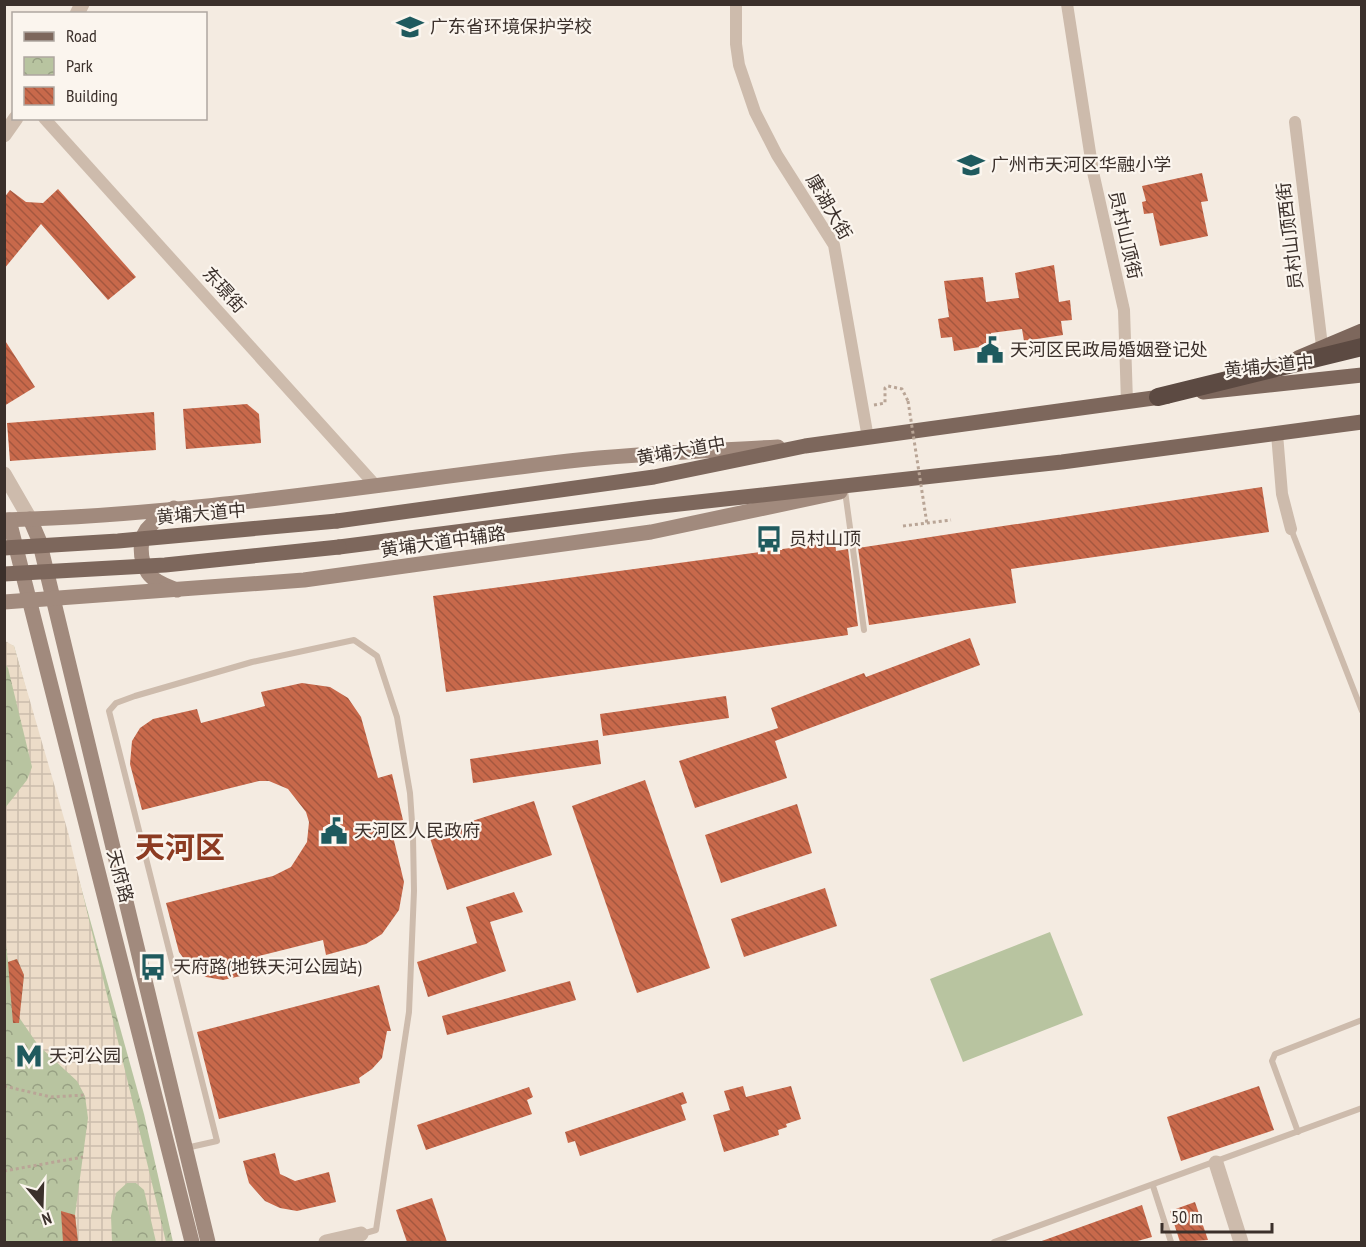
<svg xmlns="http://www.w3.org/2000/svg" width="1366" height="1247" viewBox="0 0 1366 1247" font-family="'PT Sans Narrow','Noto Sans SC',sans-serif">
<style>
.park{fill:url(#park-crowns)}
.pitch{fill:#b8c4a0}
.plaza{fill:url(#plaza-grid)}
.building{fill:url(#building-back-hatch)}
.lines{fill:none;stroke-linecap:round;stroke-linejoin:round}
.path{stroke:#b9a596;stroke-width:3;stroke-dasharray:3 3;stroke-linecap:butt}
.service{stroke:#cdbbac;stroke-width:6}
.minor{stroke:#cdbbac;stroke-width:12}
.tertiary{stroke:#cdbbac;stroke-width:15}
.secondary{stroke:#a18a7d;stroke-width:15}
.primary{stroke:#7d675c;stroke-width:15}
.motorway{stroke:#5c4a42;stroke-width:18}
.path-bridge{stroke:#b9a596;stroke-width:3;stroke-dasharray:3 3;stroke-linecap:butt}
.primary-bridge{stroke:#7d675c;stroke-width:15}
.labels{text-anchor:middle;stroke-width:4.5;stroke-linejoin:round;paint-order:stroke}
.poi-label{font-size:18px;fill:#3b302b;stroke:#fbf5ee;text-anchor:start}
.street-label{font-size:18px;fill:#3b302b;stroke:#fbf5ee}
.town-label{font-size:30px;font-weight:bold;fill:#8c3b22;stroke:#fbf5ee}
</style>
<defs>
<pattern id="park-crowns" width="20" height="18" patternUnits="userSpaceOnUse" patternTransform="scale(1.5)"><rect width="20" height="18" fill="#b8c4a0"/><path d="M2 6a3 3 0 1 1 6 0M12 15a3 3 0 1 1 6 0" fill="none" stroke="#97a083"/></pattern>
<pattern id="plaza-grid" width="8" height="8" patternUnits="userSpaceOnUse" patternTransform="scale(1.5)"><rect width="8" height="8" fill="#ecdcc8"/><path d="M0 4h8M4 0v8" fill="none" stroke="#cbbdac"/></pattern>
<pattern id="building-back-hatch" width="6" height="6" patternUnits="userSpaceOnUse" patternTransform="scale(1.5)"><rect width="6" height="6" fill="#c8694b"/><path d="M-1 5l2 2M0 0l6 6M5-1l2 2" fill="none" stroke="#a4573f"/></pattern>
</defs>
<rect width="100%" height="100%" fill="#f4ebe1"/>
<path class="park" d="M4 642 14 646 144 1114 173 1242H5Z"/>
<path class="pitch" d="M1050 932 1083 1015 963 1062 930 979Z"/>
<path class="plaza" d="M5 641 14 646 68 832 166 1242H156L144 1190 136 1183H127L116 1193 111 1216 112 1242H78L75 1215 88 1118 85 1096 77 1081 38 1045 12 1007 21 1004 24 975 17 959 8 962 4 928 5 808 27 780 32 767 8 668 5 664Z"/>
<g class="building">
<path d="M1202 173 1208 201 1201 202 1208 236 1160 246 1153 213 1144 214 1142 202 1146 201 1142 186Z"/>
<path d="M58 189 136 277 108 300 41 224 4 269V198L10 190 26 202 43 203Z"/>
<path d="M1054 265 1059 302 1070 300 1072 320 1061 321 1063 335 1024 341 1022 329 991 333 993 345 954 351 952 337 941 338 938 319 949 317 944 281 983 277 986 302 1019 298 1015 273Z"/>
<path d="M4 339 35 387 4 406Z"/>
<path d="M247 404 259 414 261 443 186 449 183 409Z"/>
<path d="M154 412 156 450 10 461 7 423Z"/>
<path d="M1262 487 1269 532 1011 569 1016 603 869 625 858 548Z"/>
<path d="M835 542 836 551 848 549 858 626 847 628 848 635 446 692 433 596Z"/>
<path d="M970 638 980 665 775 741 787 778 695 808 679 761 778 728 771 708 864 673 866 677Z"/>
<path d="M302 683 330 687 348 698 361 717 378 778 392 774 403 820 390 824 404 882 399 910 382 934 366 944 326 955 323 940 259 956 262 971 223 980 206 977 190 967 179 952 166 903 273 876 291 867 307 842 309 822 306 812 288 789 269 781H259L142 810 130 764 132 741 140 728 153 719 197 709 201 723 265 706 261 692Z"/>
<path d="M726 696 729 718 603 736 600 714Z"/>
<path d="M598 740 601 764 473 783 470 759Z"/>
<path d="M645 780 710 968 637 993 572 806Z"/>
<path d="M534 801 552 855 447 890 429 835Z"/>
<path d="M797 804 812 853 721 883 705 835Z"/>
<path d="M825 888 837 926 744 957 731 919Z"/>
<path d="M514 892 523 912 490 922 506 971 428 997 417 962 477 943 466 907Z"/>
<path d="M17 959 24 975 19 1023H13L8 962Z"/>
<path d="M570 981 576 1000 447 1035 442 1016Z"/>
<path d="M379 985 391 1031H387L382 1058 372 1069 359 1078 360 1083 219 1119 197 1032Z"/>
<path d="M743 1086 746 1097 791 1086 801 1119 786 1124 787 1127 778 1130 779 1135 724 1152 713 1115 730 1110 724 1091Z"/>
<path d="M1259 1086 1274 1130 1181 1161 1167 1117Z"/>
<path d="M529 1087 533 1097 527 1100 532 1114 426 1150 417 1125Z"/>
<path d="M683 1092 687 1103 681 1105 686 1120 580 1156 575 1141 568 1143 565 1132Z"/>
<path d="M275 1153 280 1174 295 1181 329 1172 336 1202 297 1211 280 1208 265 1201 249 1183 243 1161Z"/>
<path d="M432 1198 447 1242H407L396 1210Z"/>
<path d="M1195 1202 1208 1240 1180 1242 1170 1211Z"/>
<path d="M1142 1205 1152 1237 1134 1242H1039Z"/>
<path d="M61 1211 75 1215 78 1242H63Z"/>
</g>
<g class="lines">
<g class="path">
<path d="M874 405 885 403V388L888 386 902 389 908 401"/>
<path d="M903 526 951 520"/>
<path d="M4 1086 51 1097 85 1095"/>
<path d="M4 1171 83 1157"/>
</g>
<g class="service">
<path d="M845 491 864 630"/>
<path d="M1291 529 1362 711"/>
<path d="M1298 1132 1272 1061 1275 1054 1362 1020"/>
<path d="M186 1148 217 1141 109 711 116 703 135 696 252 662 354 640 377 656 397 717 410 793 413 837 414 891 409 1012 376 1230 362 1234"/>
<path d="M1153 1186 1171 1242"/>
<path d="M994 1242 1362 1108"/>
</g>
<g class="minor">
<path d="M736 4V44L739 65 755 112 777 155 834 245 868 438"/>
<path d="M1067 4 1093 172 1124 310 1127 402"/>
<path d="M44 118 377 487"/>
<path d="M1295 122 1322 346"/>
<path d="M1277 434 1282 494 1291 529"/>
</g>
<g class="tertiary">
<path d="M77 14 82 4"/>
<path d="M4 135 16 118"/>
<path d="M4 474 30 519"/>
<path d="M1216 1163 1241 1242"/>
<path d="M326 1242 361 1234"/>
</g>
<g class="secondary">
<path d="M174 508C166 513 157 518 151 525 138 536 139 559 148 573 154 582 167 586 177 590"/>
<path d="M30 519 39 540 208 1242"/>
<path d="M4 520C194 515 382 483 569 461 639 453 708 451 778 447"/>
<path d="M9 520 192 1242"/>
<path d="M4 602 304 580 651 532 840 492"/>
</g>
<g class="primary">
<path d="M1298 358 1362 331"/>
<path d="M1203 392 1362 375"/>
<path d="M337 521 654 477 805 446 1168 396"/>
<path d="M339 547 652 507 1062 462 1362 422"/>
</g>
<path class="motorway" d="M1158 397 1362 347"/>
<path class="path-bridge" d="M908 401 927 524"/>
<g class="primary-bridge">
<path d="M4 548 118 541 337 521"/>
<path d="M4 574 165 565 339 547"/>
</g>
</g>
<defs>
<symbol id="school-bare" viewBox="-9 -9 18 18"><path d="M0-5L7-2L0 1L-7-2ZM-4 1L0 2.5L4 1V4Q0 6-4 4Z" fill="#1f5a5e" stroke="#fbf5ee" stroke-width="2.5" paint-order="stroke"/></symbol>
<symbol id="civic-bare" viewBox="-9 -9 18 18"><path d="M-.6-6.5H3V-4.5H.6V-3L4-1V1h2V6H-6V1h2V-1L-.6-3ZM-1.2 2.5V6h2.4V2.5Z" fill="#1f5a5e" stroke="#fbf5ee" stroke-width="2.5" paint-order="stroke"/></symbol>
<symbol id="bus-bare" viewBox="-9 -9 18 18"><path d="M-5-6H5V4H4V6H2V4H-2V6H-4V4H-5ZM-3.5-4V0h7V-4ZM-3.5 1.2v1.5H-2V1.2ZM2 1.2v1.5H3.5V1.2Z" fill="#1f5a5e" stroke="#fbf5ee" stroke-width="2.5" paint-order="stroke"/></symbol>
<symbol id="metro-bare" viewBox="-9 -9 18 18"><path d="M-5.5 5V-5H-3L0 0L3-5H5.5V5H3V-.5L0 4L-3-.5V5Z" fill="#1f5a5e" stroke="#fbf5ee" stroke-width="2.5" paint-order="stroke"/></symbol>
</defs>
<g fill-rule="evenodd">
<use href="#school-bare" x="391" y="8" width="38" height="38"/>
<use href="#school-bare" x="952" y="146" width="38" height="38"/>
<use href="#civic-bare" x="971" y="331" width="38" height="38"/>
<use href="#bus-bare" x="750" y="520" width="38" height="38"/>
<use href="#civic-bare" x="315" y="812" width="38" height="38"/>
<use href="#bus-bare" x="134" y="948" width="38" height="38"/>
<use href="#metro-bare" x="10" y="1037" width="38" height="38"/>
</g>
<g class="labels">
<g class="poi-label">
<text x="430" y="33">广东省环境保护学校</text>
<text x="991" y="171">广州市天河区华融小学</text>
<text x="1010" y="356">天河区民政局婚姻登记处</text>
<text x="789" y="545">员村山顶</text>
<text x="354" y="837">天河区人民政府</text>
<text x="173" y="973">天府路(地铁天河公园站)</text>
<text x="49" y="1062">天河公园</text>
</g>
<g class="street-label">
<text transform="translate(829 207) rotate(60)" y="6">康湖大街</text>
<text transform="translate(1125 235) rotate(77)" y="6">员村山顶街</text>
<text transform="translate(1290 236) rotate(-97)" y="6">员村山顶西街</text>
<text transform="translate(224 290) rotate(48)" y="6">东璟街</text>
<text transform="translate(1269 366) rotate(-6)" y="6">黄埔大道中</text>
<text transform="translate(681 451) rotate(-10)" y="6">黄埔大道中</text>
<text transform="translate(201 514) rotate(-5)" y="6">黄埔大道中</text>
<text transform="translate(443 542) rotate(-8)" y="6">黄埔大道中辅路</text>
<text transform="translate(120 876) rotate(75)" y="6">天府路</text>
</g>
<g class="town-label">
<text x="180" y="858">天河区</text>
</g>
</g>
<rect width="1366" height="1247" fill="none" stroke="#3b302b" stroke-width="12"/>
<rect x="12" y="12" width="195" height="108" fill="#fbf5ee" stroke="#aea6a0" stroke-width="1.5"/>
<rect x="24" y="32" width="30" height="9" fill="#7d675c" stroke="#aea6a0" stroke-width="1.5"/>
<text x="66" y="42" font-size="18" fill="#3b302b">Road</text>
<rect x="24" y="57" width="30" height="18" fill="url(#park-crowns)" stroke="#aea6a0" stroke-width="1.5"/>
<text x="66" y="72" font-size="18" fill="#3b302b">Park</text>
<rect x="24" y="87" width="30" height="18" fill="url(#building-back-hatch)" stroke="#aea6a0" stroke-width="1.5"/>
<text x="66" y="102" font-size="18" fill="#3b302b">Building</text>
<g transform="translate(42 1205) rotate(161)" stroke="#fbf5ee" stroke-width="4.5" paint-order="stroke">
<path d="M0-4.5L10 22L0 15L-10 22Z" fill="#3b302b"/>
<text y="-9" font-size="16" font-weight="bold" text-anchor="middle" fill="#3b302b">N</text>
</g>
<path d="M1162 1223v9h110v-9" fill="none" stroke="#3b302b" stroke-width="3"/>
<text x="1171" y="1223" font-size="18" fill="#3b302b" stroke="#fbf5ee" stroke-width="4.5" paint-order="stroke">50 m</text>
</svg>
